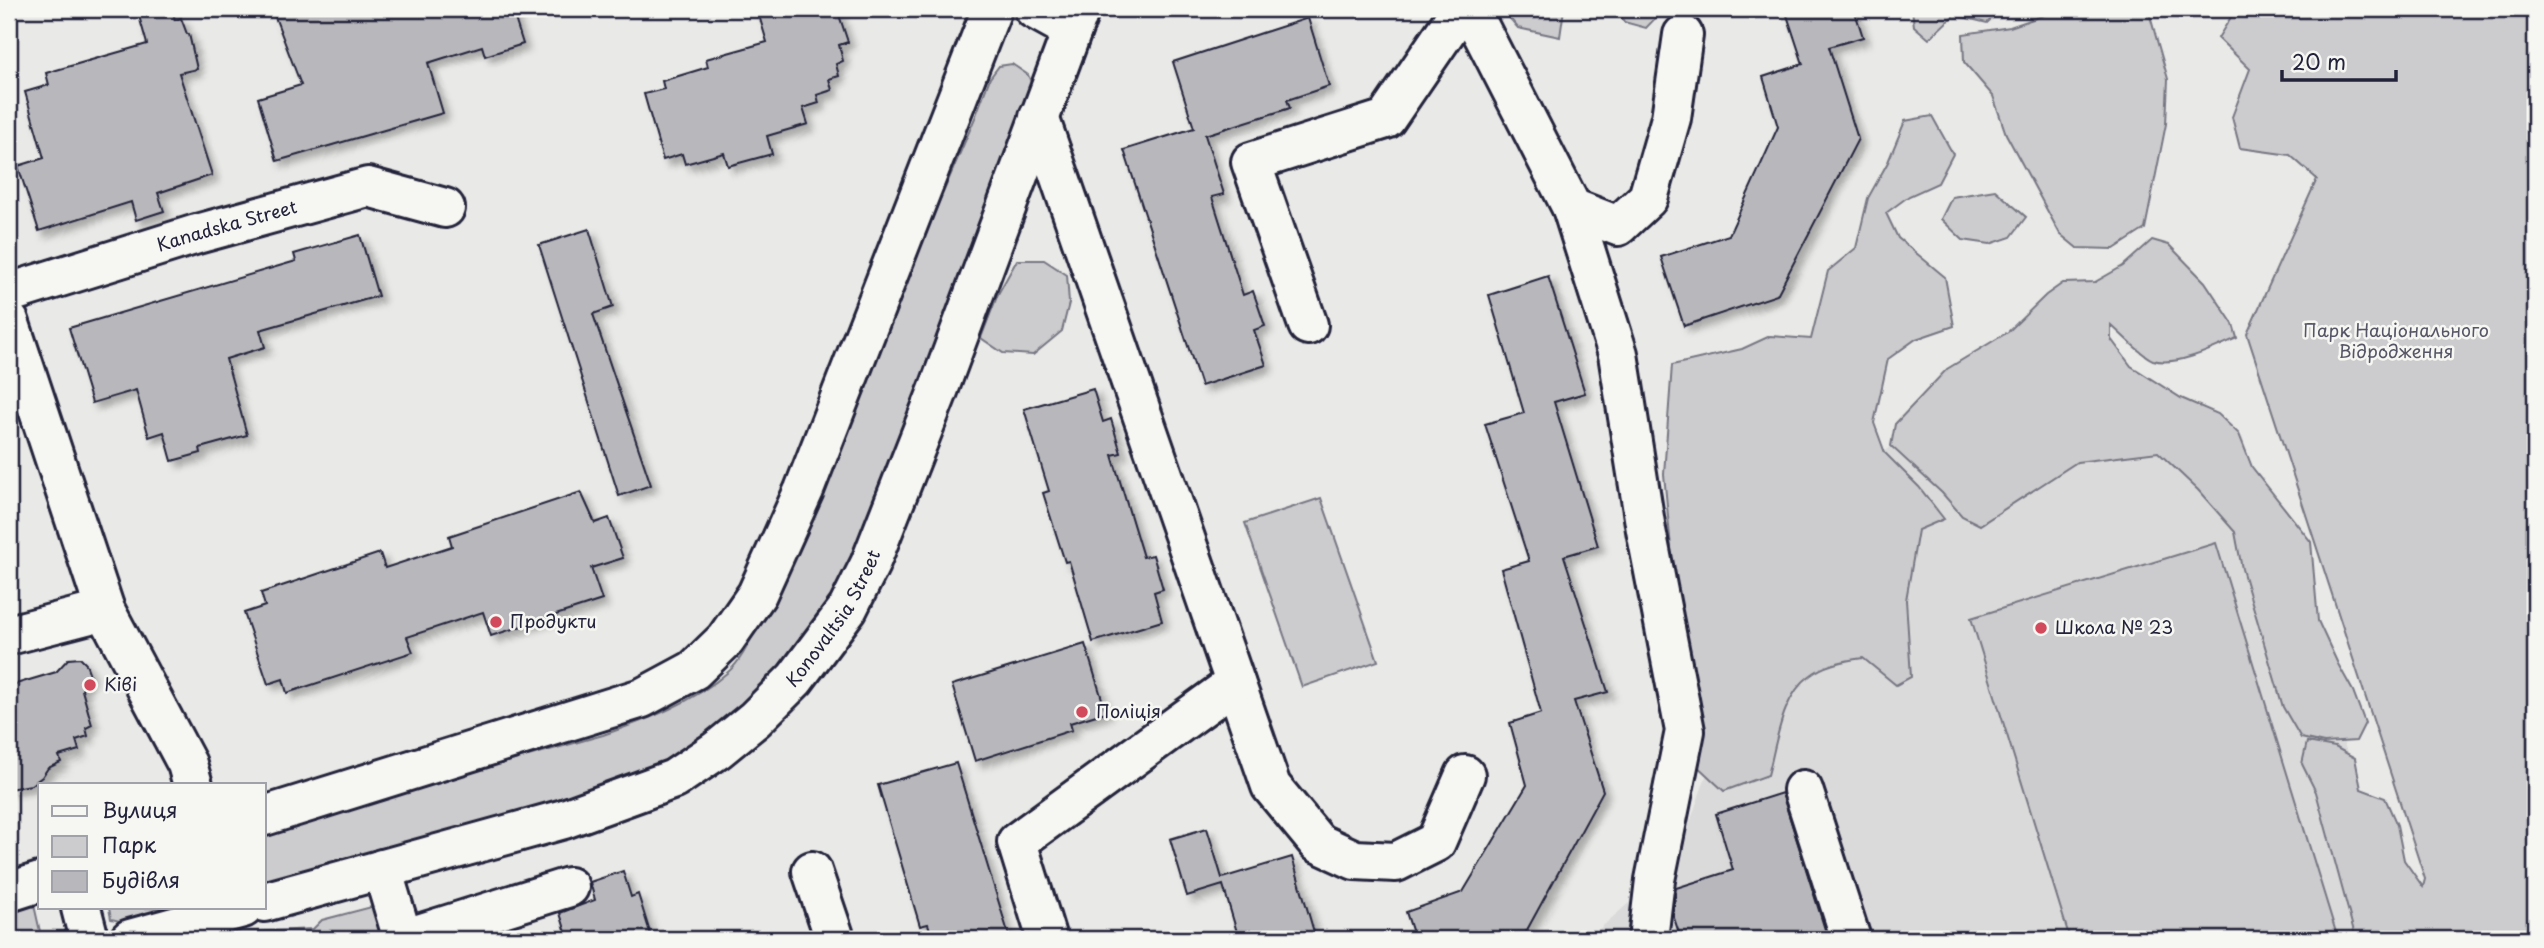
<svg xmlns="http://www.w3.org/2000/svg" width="2544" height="948" viewBox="0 0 2544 948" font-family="'Playpen Sans',sans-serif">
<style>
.built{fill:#dadada}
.green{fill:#ccccce;stroke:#777784;stroke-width:2}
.building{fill:#b8b8bc;stroke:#22223b;stroke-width:2;filter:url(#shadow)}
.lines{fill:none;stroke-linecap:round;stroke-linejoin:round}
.minor-casing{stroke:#22223b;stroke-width:44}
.major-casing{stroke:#22223b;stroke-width:44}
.minor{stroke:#f6f6f2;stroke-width:38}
.major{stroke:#f6f6f2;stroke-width:38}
.poi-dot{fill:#d1495b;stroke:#f6f6f2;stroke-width:2.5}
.labels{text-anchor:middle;stroke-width:5;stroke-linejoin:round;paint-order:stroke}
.street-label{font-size:18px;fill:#22223b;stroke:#f6f6f2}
.park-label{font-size:18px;fill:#555567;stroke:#f6f6f2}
.poi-label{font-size:18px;fill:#22223b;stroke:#f6f6f2;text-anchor:start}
</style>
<defs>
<filter id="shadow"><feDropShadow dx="6" dy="6" stdDeviation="3.5" flood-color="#0004"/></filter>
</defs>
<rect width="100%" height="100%" fill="#e9e9e7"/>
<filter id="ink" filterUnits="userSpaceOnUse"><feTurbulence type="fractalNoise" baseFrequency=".0143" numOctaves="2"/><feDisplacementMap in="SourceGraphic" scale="14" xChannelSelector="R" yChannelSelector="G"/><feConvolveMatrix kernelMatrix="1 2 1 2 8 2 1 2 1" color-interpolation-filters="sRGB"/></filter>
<g filter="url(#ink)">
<path class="built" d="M2046 330 2242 436 2409 939H1588L1655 880 1675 866 1706 776 1847 480Z"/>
<g class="green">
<path d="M1502 9H1564L1560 37 1518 28Z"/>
<path d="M1618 9H1664L1646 28 1624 22Z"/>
<path d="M1912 9H2002L1987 23 1954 15 1929 39 1914 26Z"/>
<path d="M2062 9H2148L2168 79 2166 124 2145 229 2114 249 2077 248 2060 234 2006 134 1993 96 1964 62 1963 34 2010 27Z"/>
<path d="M2236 9H2535V939H2356L2316 792 2302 764 2307 742 2335 747 2355 758 2361 789 2385 798 2397 825 2404 860 2423 887 2425 879 2247 334 2317 179 2290 155 2240 148 2232 117 2250 69 2218 38Z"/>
<path d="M1012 64 1028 75 1035 91 851 564 826 610 799 651 760 691 705 736 669 761 575 798 264 882V830L603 735C646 720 693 703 728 672 743 659 751 638 760 621L975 118 990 78 999 66Z"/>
<path d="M1932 116 1953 154 1938 183 1909 196 1886 213 1898 238 1945 277 1954 326 1916 339 1888 359 1874 423 1885 453 1919 487 1944 519 1918 530 1906 600 1911 677 1896 685 1863 658C1847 660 1824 665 1811 675 1781 696 1777 742 1768 775L1724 791 1693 762 1688 661 1672 558 1664 474 1672 365 1742 349 1770 336 1811 339 1828 271 1856 248 1868 198 1888 162 1905 121Z"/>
<path d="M1995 190 2026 217 2011 237 1990 244 1963 240 1941 219 1952 197Z"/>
<path d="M2152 240 2169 245 2205 282 2233 324 2237 338C2215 348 2176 367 2153 360 2142 356 2121 334 2111 325V339L2131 366 2181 398 2218 414 2239 434 2252 467 2311 542 2318 621 2338 664 2353 691 2365 723 2356 741 2324 743 2301 738 2283 707 2242 569 2235 532 2198 490 2158 452 2077 462 1980 525 1962 516 1942 493 1891 446 1895 424 1947 369 2008 332 2046 295 2063 283 2095 282 2123 266Z"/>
<path d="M1017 260H1044L1067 275 1069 303 1062 331 1033 355 1003 353 981 338 998 294Z"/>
<path d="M1321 498 1378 661 1302 687 1245 523Z"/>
<path d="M2216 543 2338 939H2070L1971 618Z"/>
<path d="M34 905 41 936 39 939H9V913Z"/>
<path d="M379 905 412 939H228L238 933 313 929 322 920Z"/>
<path d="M109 908H172L124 922 111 919Z"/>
</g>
<g class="building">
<path d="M164 9H172L175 20 181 18 187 34H189L197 69 179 73 212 175 158 193 164 211 136 220 131 202 39 231 18 166 44 158 25 92 49 85 46 73 147 44 139 16Z"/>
<path d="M272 9H512L523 44 485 56 482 46 428 63 443 113 277 161 258 98 301 85Z"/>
<path d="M757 9H837L848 42 839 45 843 61 836 64 839 76 829 79 832 90 817 95 819 103 803 108 808 124 767 136 772 154 728 166 724 153 685 164 682 154 663 160 644 94 664 89 662 81 708 67 706 59 767 42Z"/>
<path d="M1785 9H1854L1863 37 1829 47 1858 139 1777 295 1684 326 1661 257 1729 235 1778 127 1763 77 1803 64Z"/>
<path d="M1308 18 1329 86 1287 100 1290 108 1205 135 1224 194 1212 197 1243 295 1253 291 1265 326 1254 330 1266 365 1201 386 1124 150 1194 128 1173 62Z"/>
<path d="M589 229 613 307 593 314 651 485 619 496 539 245Z"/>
<path d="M360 235 378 296 260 330 265 347 226 359 247 435 200 448 201 453 172 461 164 432 149 437 136 390 92 403 69 328 296 261 294 254Z"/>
<path d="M1548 276 1585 393 1554 402 1598 546 1564 556 1608 692 1574 701 1603 791 1522 939H1415L1406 912 1463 892 1527 785 1510 723 1541 713 1501 569 1529 561 1485 424 1524 413 1489 295Z"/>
<path d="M1093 389 1103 422 1111 419 1121 453 1112 455 1143 557 1153 555 1163 589 1154 592 1162 621 1093 642 1069 561 1065 562 1043 493 1049 491 1024 409Z"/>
<path d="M581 492 595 523 609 518 623 558 591 568 602 600 491 636 483 612 407 637 413 652 287 693 283 679 268 684 244 613 265 606 261 593 380 553 385 568 452 546 449 536Z"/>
<path d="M1085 644 1106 712 1070 723 1072 730 975 761 952 685Z"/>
<path d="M80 658 86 664 90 675 82 690 92 725 86 728 88 736 76 740 79 750 59 756 61 762 48 768 42 777 31 785 9 789V686L56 672 68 659Z"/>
<path d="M956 763 1010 939H933L928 924 920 926 878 785Z"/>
<path d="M1782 793 1828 939H1681L1673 915 1676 888 1733 870 1716 814Z"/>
<path d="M1207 828 1222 878 1292 857 1316 939H1239L1223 885 1187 896 1170 839Z"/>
<path d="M623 871 631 897 638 894 652 939H568L560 913 595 900 590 882Z"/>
</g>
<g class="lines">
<defs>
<g id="minor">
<path d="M1470 9 1572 208 1618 226 1648 198 1671 118 1683 35"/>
<path d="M1039 117 1271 786 1318 843 1355 860 1396 862 1436 842 1465 775"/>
<path d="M1572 208 1618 354 1646 530 1685 731 1655 880 1648 939"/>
<path id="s1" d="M9 293 197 234 368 187 445 208"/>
<path d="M9 321 105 610 187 764 193 785"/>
<path d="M1308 325 1251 162 1386 119 1461 9"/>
<path d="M9 635 105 610"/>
<path d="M1803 790 1851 939"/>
<path d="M382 869 403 939"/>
<path d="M812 871 835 939"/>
<path d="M81 908 89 939"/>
<path d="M403 939 569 887"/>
<path d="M1047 939 1017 842 1235 683"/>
</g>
<g id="major">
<path d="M1034 9 1072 30"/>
<path d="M264 816 642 698 694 670 725 640 757 594 804 490 992 9"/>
<path d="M9 892 40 882"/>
<path id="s2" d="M264 902 564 819 674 779 717 750 755 719 795 679 848 608 870 564 938 391 1080 9"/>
<path d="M130 939 243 908"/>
</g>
</defs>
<use href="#minor" class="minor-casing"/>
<use href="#major" class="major-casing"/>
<use href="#minor" class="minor"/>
<use href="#major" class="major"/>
</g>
</g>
<g class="poi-dot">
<circle cx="496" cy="622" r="7"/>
<circle cx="2041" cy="628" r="7"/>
<circle cx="90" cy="685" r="7"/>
<circle cx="1082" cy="712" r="7"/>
</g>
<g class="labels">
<g class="street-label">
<text dy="6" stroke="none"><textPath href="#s1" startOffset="228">Kanadska Street</textPath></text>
<text dy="6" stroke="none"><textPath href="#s2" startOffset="658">Konovaltsia Street</textPath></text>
</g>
<g class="park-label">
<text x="2396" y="337">Парк Національного<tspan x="2396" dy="21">Відродження</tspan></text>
</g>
<g class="poi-label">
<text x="510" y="628">Продукти</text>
<text x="2055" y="634">Школа № 23</text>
<text x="104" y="691">Ківі</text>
<text x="1096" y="718">Поліція</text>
</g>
</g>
<rect width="2544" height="948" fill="none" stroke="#f6f6f2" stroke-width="35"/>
<rect x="18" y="18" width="2509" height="913" fill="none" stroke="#22223b" stroke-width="2.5" filter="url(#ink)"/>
<rect x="38" y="783" width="228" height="126" fill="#f6f6f2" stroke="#a1a1a9" stroke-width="2"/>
<rect x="52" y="806" width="35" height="10" fill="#f6f6f2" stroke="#a1a1a9" stroke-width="2"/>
<text x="102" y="818" font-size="21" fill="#22223b">Вулиця</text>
<rect x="52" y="836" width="35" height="21" fill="#ccccce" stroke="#a1a1a9" stroke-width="2"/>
<text x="102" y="853" font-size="21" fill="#22223b">Парк</text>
<rect x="52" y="871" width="35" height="21" fill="#b8b8bc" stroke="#a1a1a9" stroke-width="2"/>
<text x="102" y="888" font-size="21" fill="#22223b">Будівля</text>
<path d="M2282 70v10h114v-10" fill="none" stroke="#22223b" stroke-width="3.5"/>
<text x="2292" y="70" font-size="21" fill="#22223b" stroke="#f6f6f2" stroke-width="5" paint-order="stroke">20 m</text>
</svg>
